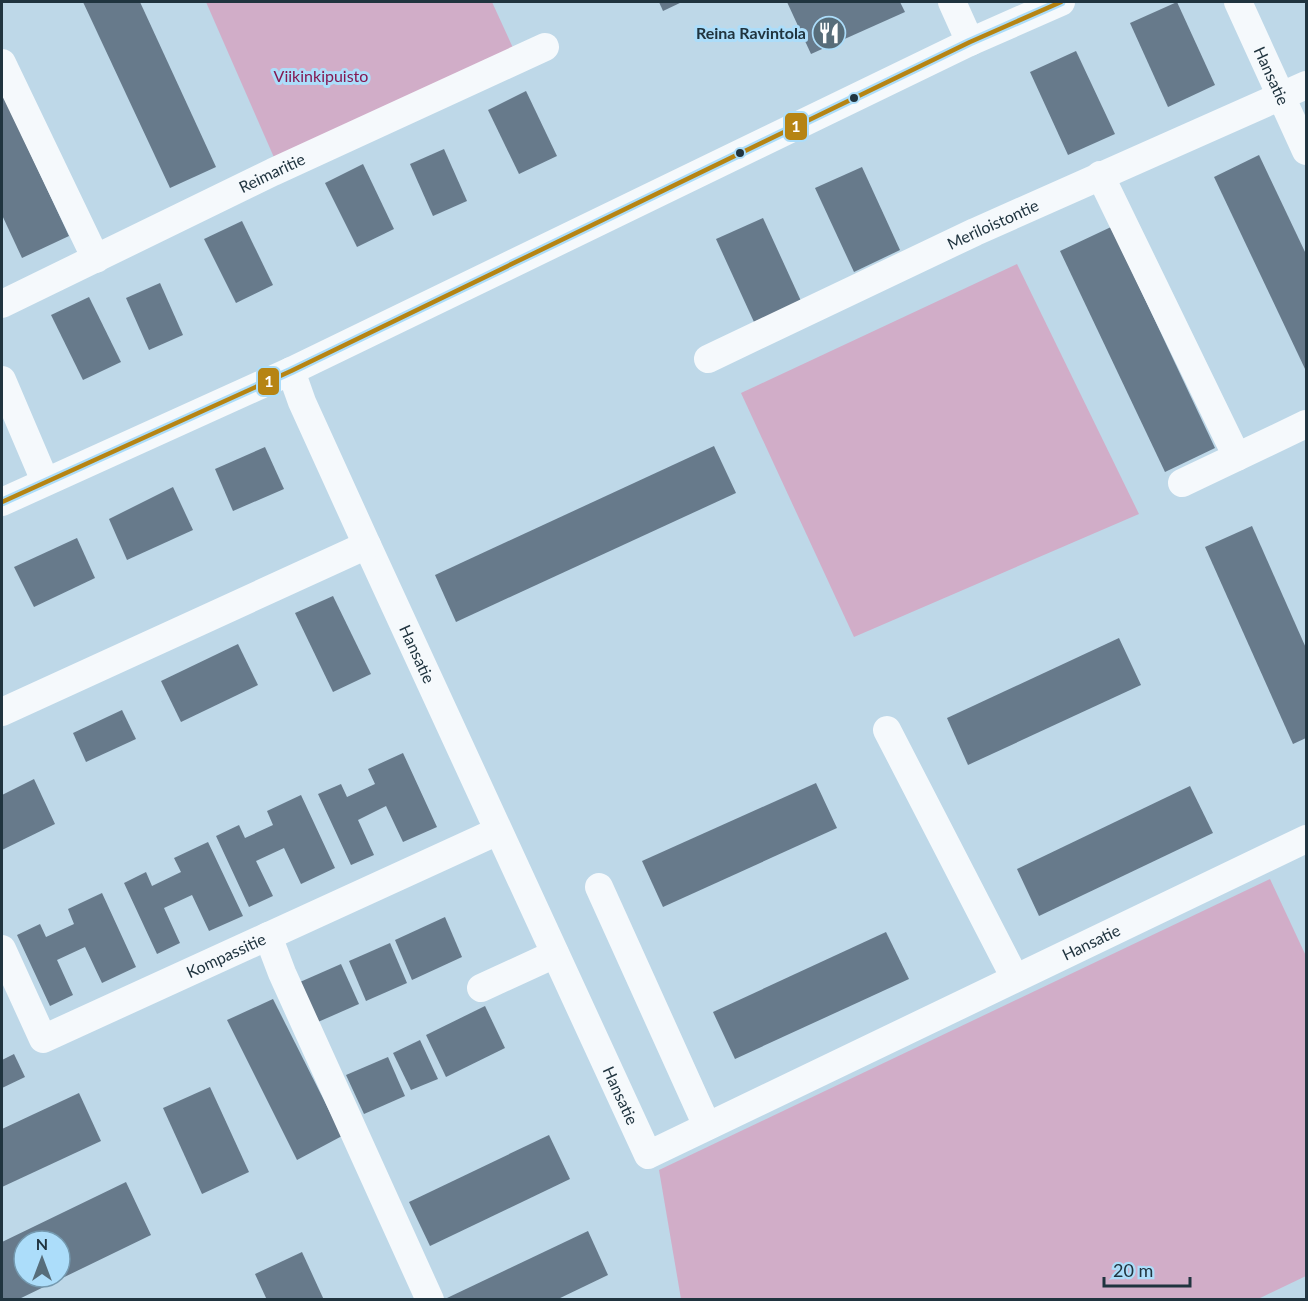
<svg xmlns="http://www.w3.org/2000/svg" width="1308" height="1301" viewBox="0 0 1308 1301" font-family="Lato,sans-serif">
<style>
.green{fill:#d1adc8}
.building{fill:#677a8b;fill-rule:evenodd}
.lines{fill:none;stroke-linecap:round;stroke-linejoin:round}
.minor{stroke:#f5f9fc;stroke-width:28}
.bus-1-casing{stroke:#acddfa;stroke-width:9}
.bus-1{stroke:#b68413;stroke-width:4.5}
.bus-dot{fill:#20343f;stroke:#acddfa;stroke-width:2}
.labels{text-anchor:middle;stroke-width:6;stroke-linejoin:round;paint-order:stroke}
.poi-label{font-size:16px;font-weight:bold;fill:#20343f;stroke:#acddfa;text-anchor:end}
.park-label{font-size:16px;fill:#841851;stroke:#acddfa}
.street-label{font-size:16px;fill:#20343f;stroke:#acddfa}
.line-badge{stroke:#acddfa;stroke-width:2}
.badge-label{font-size:16px;text-anchor:middle;font-weight:bold;fill:#fff}
</style>
<rect width="100%" height="100%" fill="#bed8e8"/>
<g class="green">
<path d="M206 2H492L519 61 283 178Z"/>
<path d="M1017 264 1139 514 854 637 741 393Z"/>
<path d="M1270 879 1306 956V1276L1256 1300 681 1299 659 1170Z"/>
</g>
<g class="building">
<path d="M83 2H140L216 167 170 188Z"/>
<path d="M659 2H682L663 11Z"/>
<path d="M787 2H900L905 12 811 54Z"/>
<path d="M1177 2 1215 85 1168 107 1130 23Z"/>
<path d="M1076 51 1115 134 1068 155 1030 72Z"/>
<path d="M526 91 557 156 519 174 488 110Z"/>
<path d="M2 93 69 236 22 258 2 215Z"/>
<path d="M444 149 467 201 433 216 410 164Z"/>
<path d="M1259 155 1306 254V371L1214 177Z"/>
<path d="M363 164 394 229 357 247 325 183Z"/>
<path d="M862 167 900 250 854 272 815 188Z"/>
<path d="M763 218 801 301 754 322 716 239Z"/>
<path d="M242 221 273 285 236 303 204 239Z"/>
<path d="M1111 227 1215 448 1165 472 1060 251Z"/>
<path d="M160 283 183 335 149 350 126 298Z"/>
<path d="M89 297 121 362 83 380 51 315Z"/>
<path d="M714 446 736 493 456 622 435 575Z"/>
<path d="M265 447 284 489 233 511 215 469Z"/>
<path d="M173 487 193 530 127 560 109 519Z"/>
<path d="M1252 526 1306 648V738L1293 744 1205 547Z"/>
<path d="M77 538 95 578 34 607 14 567Z"/>
<path d="M333 596 371 674 333 692 295 613Z"/>
<path d="M1119 638 1141 685 968 765 947 718Z"/>
<path d="M238 644 258 685 181 722 161 681Z"/>
<path d="M122 710 136 739 86 762 73 733Z"/>
<path d="M403 753 437 827 403 842 386 806 358 820 374 855 351 865 318 794 341 784 347 797 375 784 368 769Z"/>
<path d="M34 779 55 824 2 850V795Z"/>
<path d="M816 783 837 828 663 907 642 861Z"/>
<path d="M1190 786 1213 833 1039 916 1017 869Z"/>
<path d="M301 795 335 868 301 884 284 848 256 861 273 896 249 907 216 836 239 825 245 838 273 825 267 811Z"/>
<path d="M208 842 243 916 209 931 192 895 164 908 180 943 157 954 124 883 146 872 152 886 181 872 174 858Z"/>
<path d="M102 893 136 967 102 983 85 947 57 960 73 995 50 1006 17 935 40 924 46 937 74 924 68 909Z"/>
<path d="M445 917 462 957 412 980 395 940Z"/>
<path d="M886 932 909 979 735 1059 713 1012Z"/>
<path d="M390 943 407 983 366 1001 349 961Z"/>
<path d="M341 964 359 1004 318 1022 300 982Z"/>
<path d="M273 999 342 1136 297 1160 227 1020Z"/>
<path d="M485 1006 505 1048 446 1077 426 1035Z"/>
<path d="M420 1040 438 1079 411 1090 393 1053Z"/>
<path d="M14 1054 25 1077 2 1088V1060Z"/>
<path d="M388 1057 405 1096 364 1114 346 1075Z"/>
<path d="M210 1087 249 1172 202 1194 163 1108Z"/>
<path d="M79 1093 101 1141 2 1187V1129Z"/>
<path d="M549 1135 570 1179 430 1246 409 1202Z"/>
<path d="M126 1182 151 1235 17 1300H2V1242ZM24 1241H60V1277H24Z"/>
<path d="M588 1231 608 1275 556 1300H448L447 1298Z"/>
<path d="M302 1252 324 1300H267L255 1274Z"/>
</g>
<g class="lines">
<g class="minor">
<path d="M952 2 970 42"/>
<path id="s1" d="M1238 2 1306 151"/>
<path d="M2 63 96 259"/>
<path d="M1100 175 1237 457"/>
<path id="s2" d="M2 304 273 172 545 47"/>
<path id="s3" d="M708 359 975 232 1306 85"/>
<path id="s4" d="M291 371 302 402 367 545 648 1155 1306 839"/>
<path d="M2 380 45 481"/>
<path d="M1182 483 1306 424"/>
<path d="M2 502 291 371 970 42 1061 2"/>
<path d="M2 712 367 545"/>
<path d="M887 730 1015 978"/>
<path d="M599 887 707 1126"/>
<path d="M268 936 282 973 430 1300"/>
<path id="s5" d="M2 949 43 1039 498 831"/>
<path d="M481 988 555 954"/>
</g>
<defs>
<path id="bus-1" d="M2 502 291 371 970 42 1061 2"/>
</defs>
<use href="#bus-1" class="bus-1-casing"/>
<use href="#bus-1" class="bus-1"/>
</g>
<defs>
<symbol id="restaurant-disc" viewBox="-11 -11 22 22"><circle r="9.5" fill="#576d7a" stroke="#acddfa"/><path d="M-5-6h1v4h1v-4h1v4h1v-4h1v5L-1.5 .5V6h-2V.5L-5-1ZM5-6V6H3V1.5H1.5Q1.5-4 5-6Z" fill="#fff"/></symbol>
</defs>
<g fill-rule="evenodd">
<use href="#restaurant-disc" x="810" y="14" width="38" height="38"/>
</g>
<g class="bus-dot">
<circle cx="854" cy="98" r="5"/>
<circle cx="740" cy="153" r="5"/>
</g>
<g class="labels">
<g class="poi-label">
<text x="806" y="39">Reina Ravintola</text>
</g>
<g class="park-label">
<text x="321" y="82">Viikinkipuisto</text>
</g>
<g class="street-label">
<text dy="6" stroke="none"><textPath href="#s1" startOffset="81">Hansatie</textPath></text>
<text dy="6" stroke="none"><textPath href="#s2" startOffset="300">Reimaritie</textPath></text>
<text dy="6" stroke="none"><textPath href="#s3" startOffset="315">Meriloistontie</textPath></text>
<text dy="6" stroke="none"><textPath href="#s4" startOffset="310">Hansatie</textPath></text>
<text dy="6" stroke="none"><textPath href="#s4" startOffset="1353">Hansatie</textPath></text>
<text dy="6" stroke="none"><textPath href="#s5" startOffset="300">Kompassitie</textPath></text>
<text dy="6" stroke="none"><textPath href="#s4" startOffset="796">Hansatie</textPath></text>
</g>
</g>
<g class="line-badge">
<rect x="784" y="112" width="24" height="29" rx="6" fill="#b68413"/>
<rect x="257" y="367" width="23" height="29" rx="6" fill="#b68413"/>
</g>
<g class="badge-label">
<text x="796" y="132">1</text>
<text x="269" y="387">1</text>
</g>
<rect width="1308" height="1301" fill="none" stroke="#20343f" stroke-width="6"/>
<g transform="translate(42 1259)"><circle r="28" fill="#acddfa" stroke="#7499af" stroke-width="1.5"/>
<path d="M0-4.5L10 22L0 15L-10 22Z" fill="#576d7a"/>
<text y="-9" font-size="16" font-weight="bold" text-anchor="middle" fill="#20343f">N</text>
</g>
<path d="M1104 1277v9h86v-9" fill="none" stroke="#20343f" stroke-width="3"/>
<text x="1113" y="1277" font-size="18" fill="#20343f" stroke="#acddfa" stroke-width="4.5" paint-order="stroke">20 m</text>
</svg>
